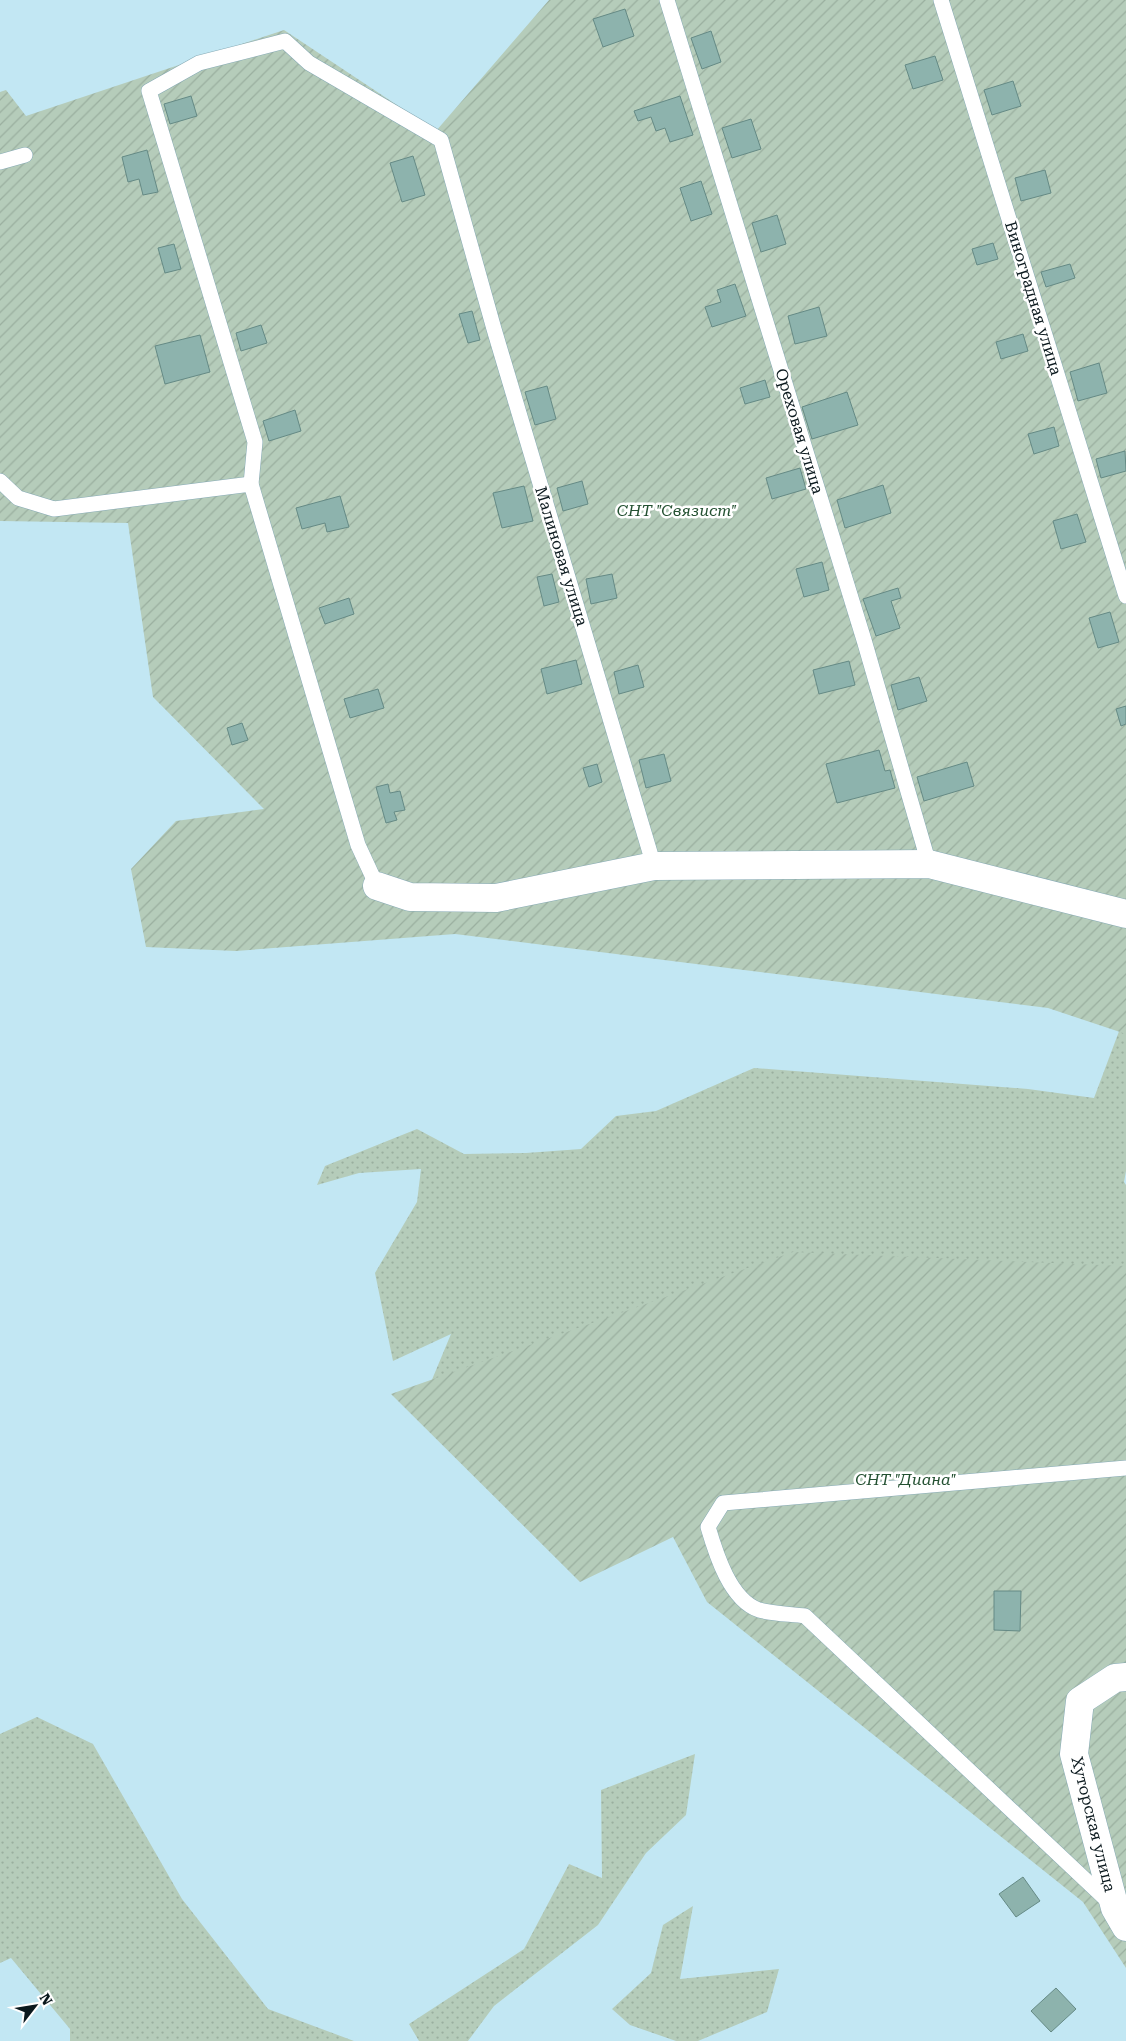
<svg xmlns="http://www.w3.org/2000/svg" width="1126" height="2041" viewBox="0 0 1126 2041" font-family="'Roboto Serif',serif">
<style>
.grass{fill:url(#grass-dots)}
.garden{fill:url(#garden-furrows)}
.building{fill:#8db3ad;stroke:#658a85}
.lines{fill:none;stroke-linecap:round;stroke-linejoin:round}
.service-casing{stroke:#86aab5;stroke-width:16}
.minor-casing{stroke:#86aab5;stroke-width:29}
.service{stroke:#fff;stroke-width:15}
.minor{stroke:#fff;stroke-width:28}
.labels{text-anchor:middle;stroke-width:5;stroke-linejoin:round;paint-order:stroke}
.street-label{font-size:16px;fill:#0b191e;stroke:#fff}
.park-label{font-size:16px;font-style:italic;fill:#245132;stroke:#fff}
</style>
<defs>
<pattern id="grass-dots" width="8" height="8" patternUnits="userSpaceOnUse" patternTransform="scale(1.25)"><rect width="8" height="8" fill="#b5ccba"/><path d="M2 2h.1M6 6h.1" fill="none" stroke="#9aaf9f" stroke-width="1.8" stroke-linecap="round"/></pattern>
<pattern id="garden-furrows" width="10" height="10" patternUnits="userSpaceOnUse" patternTransform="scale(1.25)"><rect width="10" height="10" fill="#b5ccba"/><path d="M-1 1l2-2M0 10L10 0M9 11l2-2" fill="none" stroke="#9aaf9f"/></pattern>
</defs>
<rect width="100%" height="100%" fill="#c2e7f3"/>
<g class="grass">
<path d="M1126 934V1171L1124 1182 1126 1185V1368L431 1382 451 1334 393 1361 375 1273 417 1202 421 1169 359 1173 317 1185 325 1166 417 1129 464 1154 526 1153 581 1149 616 1116 656 1111 754 1068 1028 1089 1094 1098 1124 1018Z"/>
<path d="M37 1717 93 1744 182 1899 268 2009 354 2041H70V2029L11 1958 0 1963V1734Z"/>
<path d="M695 1754 686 1815 646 1853 598 1925 494 2006 468 2041H419L409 2024 524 1949 569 1864 602 1878 601 1790Z"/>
<path d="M693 1906 680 1979 779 1969 767 2012 698 2041H676L630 2025 612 2009 651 1973 663 1925Z"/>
</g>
<g class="garden">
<path d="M549 0H1126V1034L1048 1008 455 934 236 951 146 947 131 869 176 821 264 809 153 697 128 523 0 521V92L6 90 26 116 284 30 436 131Z"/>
<path d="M793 1252 1126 1266V1968L1083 1902 707 1602 673 1537 580 1582 391 1394Z"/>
</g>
<g class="building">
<path d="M625 9 634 36 603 47 593 19Z"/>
<path d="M711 31 721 62 702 69 691 38Z"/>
<path d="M935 56 943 80 913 89 905 65Z"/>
<path d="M1013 81 1021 106 992 115 984 90Z"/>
<path d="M191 96 197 116 170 124 164 104Z"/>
<path d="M680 96 693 135 670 142 665 128 656 131 651 117 638 121 634 111Z"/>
<path d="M751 119 761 149 732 158 722 128Z"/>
<path d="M147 150 158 192 143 195 139 179 128 182 122 157Z"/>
<path d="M413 156 425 195 402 202 390 163Z"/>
<path d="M1045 170 1051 193 1021 201 1015 178Z"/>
<path d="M701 181 712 214 691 221 680 188Z"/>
<path d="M777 215 786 244 761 252 752 223Z"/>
<path d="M993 243 998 259 977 265 972 249Z"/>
<path d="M174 244 181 269 165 273 158 248Z"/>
<path d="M1070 264 1075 278 1046 287 1041 272Z"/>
<path d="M735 284 746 316 712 327 705 307 721 302 717 290Z"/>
<path d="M819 307 827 336 795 344 788 316Z"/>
<path d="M472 311 480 340 468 343 459 314Z"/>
<path d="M261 325 267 343 241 351 236 333Z"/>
<path d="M1023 334 1028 351 1001 359 996 342Z"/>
<path d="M200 335 210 372 165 384 155 346Z"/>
<path d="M1099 363 1107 393 1078 401 1070 372Z"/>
<path d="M765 380 770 397 745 404 740 388Z"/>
<path d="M547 386 556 419 535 425 525 392Z"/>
<path d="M847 392 858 425 812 439 802 407Z"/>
<path d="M295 410 301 431 269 441 263 421Z"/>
<path d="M1054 427 1059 446 1034 454 1028 434Z"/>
<path d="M1125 451 1126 471 1101 478 1096 459Z"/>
<path d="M800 468 806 489 772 499 766 478Z"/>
<path d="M582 481 588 504 563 511 557 488Z"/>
<path d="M883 485 891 513 845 528 837 500Z"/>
<path d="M524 486 533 521 502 528 493 493Z"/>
<path d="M340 496 349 527 327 532 325 523 302 529 296 508Z"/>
<path d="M1077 514 1086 542 1061 549 1053 521Z"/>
<path d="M822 562 829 590 804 597 796 569Z"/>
<path d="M552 574 559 602 544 606 537 577Z"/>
<path d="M612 574 617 598 591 604 586 579Z"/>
<path d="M898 588 901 598 891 601 900 628 876 636 863 599Z"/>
<path d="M349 598 354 614 325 624 319 608Z"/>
<path d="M1110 612 1119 642 1098 648 1089 618Z"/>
<path d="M576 660 582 684 547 694 541 669Z"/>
<path d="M849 661 855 685 819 694 813 670Z"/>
<path d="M638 665 644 687 619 694 614 672Z"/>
<path d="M919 677 927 701 898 710 891 685Z"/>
<path d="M378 689 384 708 350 718 344 699Z"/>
<path d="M1126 706V724L1121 726 1116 709Z"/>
<path d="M242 723 248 740 232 745 227 728Z"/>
<path d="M879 750 885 771 890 770 895 788 837 803 826 764Z"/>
<path d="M664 754 671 781 646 788 639 760Z"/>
<path d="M967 762 974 786 924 801 917 777Z"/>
<path d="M597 764 602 782 589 787 583 768Z"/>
<path d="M388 784 390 793 400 791 405 810 394 812 397 820 386 823 376 787Z"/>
<path d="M994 1591H1021L1020 1631 994 1630Z"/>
<path d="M1023 1877 1040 1901 1016 1917 999 1894Z"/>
<path d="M1056 1988 1076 2009 1051 2032 1031 2011Z"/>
</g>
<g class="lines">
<defs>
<g id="service">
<path d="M667 0 864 640 929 864"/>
<path d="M941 0 1126 596"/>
<path d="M0 162 25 155"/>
<path d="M0 481 18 498 54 509 251 484"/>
<path d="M377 886 358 845 251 484 255 442 149 91 199 63 285 41 309 63 441 140 494 329 654 866"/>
<path d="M1110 1903 805 1616C791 1614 773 1614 759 1610 730 1600 716 1554 708 1527L723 1503 1126 1468"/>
</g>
<g id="minor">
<path d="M377 886 410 897 496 898 654 866 929 864 1126 914"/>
<path d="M1126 1677 1115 1678 1080 1701 1074 1754 1115 1908 1126 1927"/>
</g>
</defs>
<use href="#service" class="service-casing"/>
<use href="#minor" class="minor-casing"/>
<use href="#service" class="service"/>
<use href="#minor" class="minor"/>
</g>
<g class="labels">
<g class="street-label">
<text transform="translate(1034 298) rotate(73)" y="6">Виноградная улица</text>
<text transform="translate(800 431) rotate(73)" y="6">Ореховая улица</text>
<text transform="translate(562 556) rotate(73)" y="6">Малиновая улица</text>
<text transform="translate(1094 1824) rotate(76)" y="6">Хуторская улица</text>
</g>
<g class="park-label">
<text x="677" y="516">СНТ "Связист"</text>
<text x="906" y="1485">СНТ "Диана"</text>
</g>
</g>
<g transform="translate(35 2006) rotate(59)" stroke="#ffffff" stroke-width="4" paint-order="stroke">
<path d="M0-4L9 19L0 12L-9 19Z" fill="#0b191e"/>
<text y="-8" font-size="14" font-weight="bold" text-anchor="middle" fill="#0b191e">N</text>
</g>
</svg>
